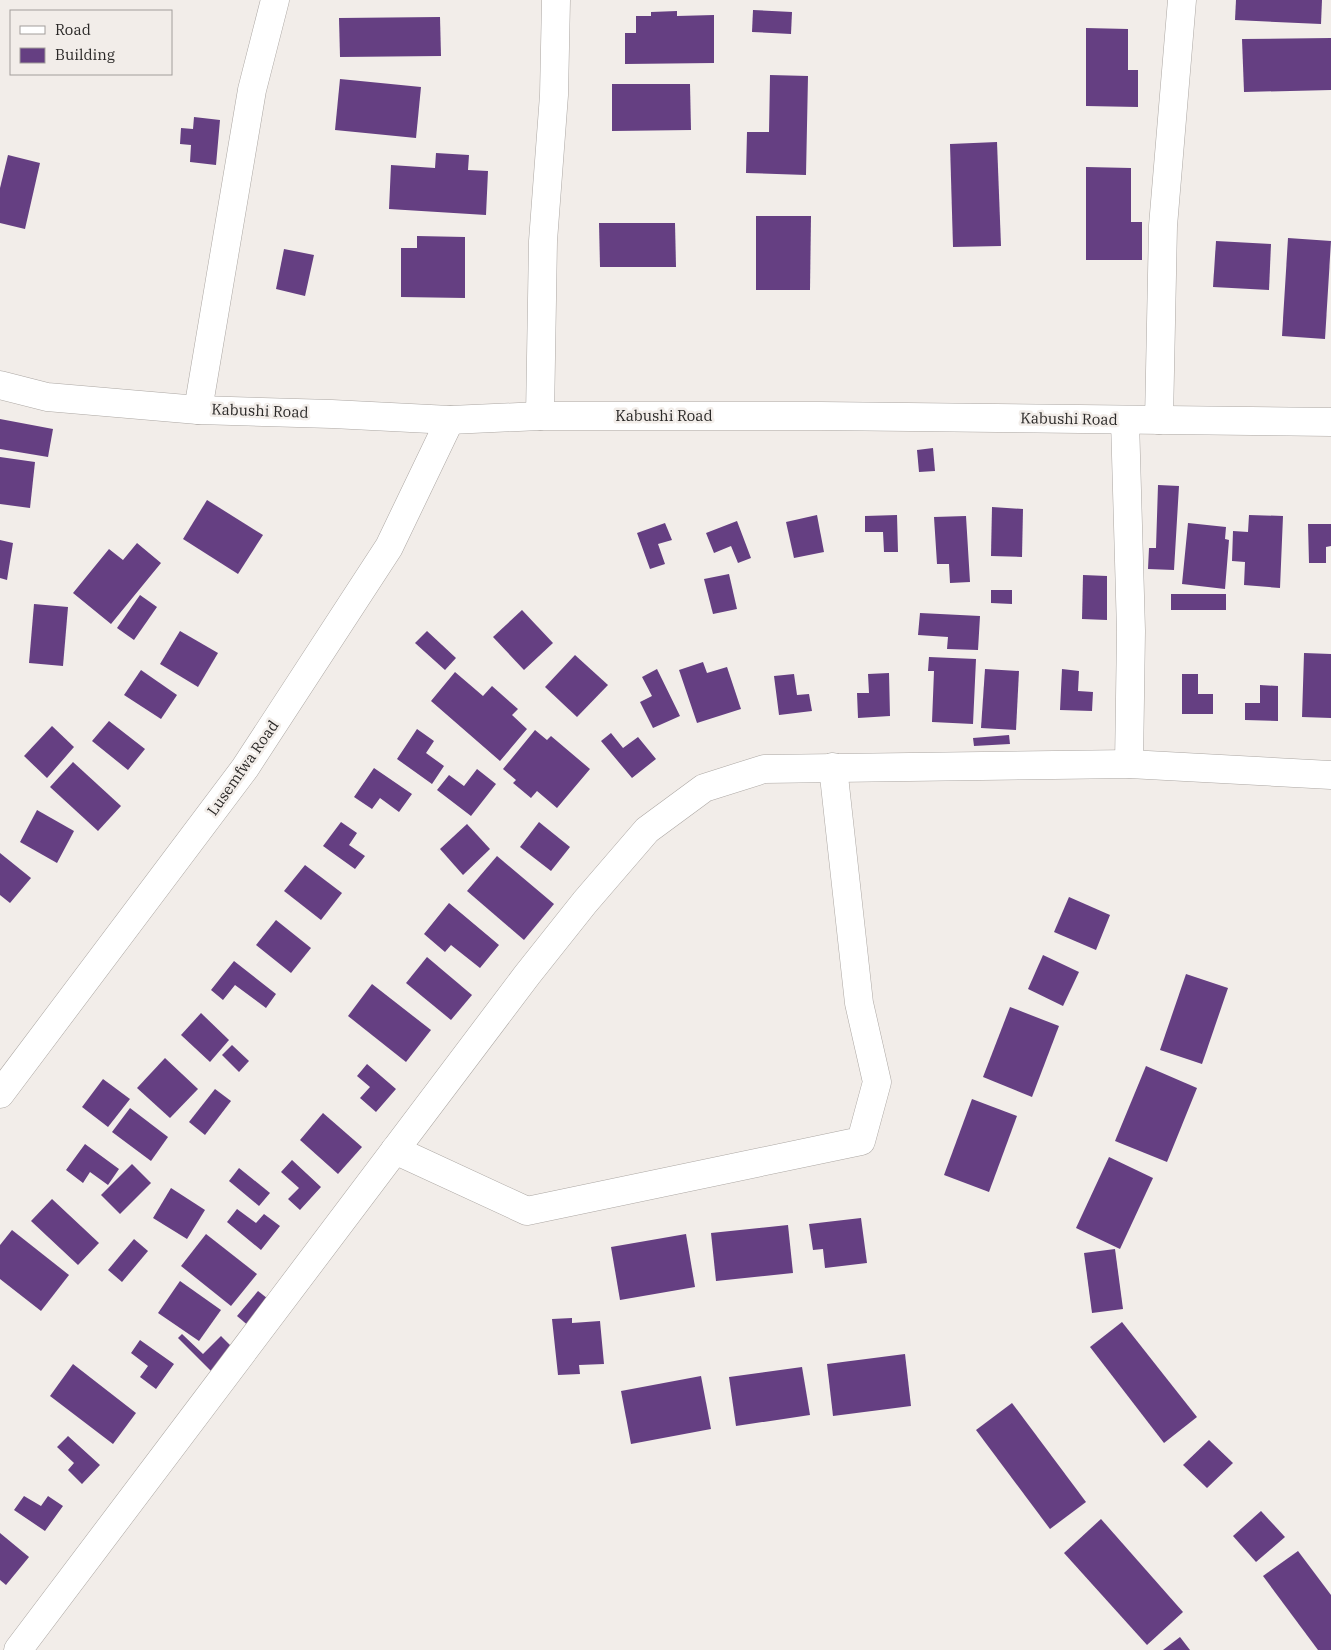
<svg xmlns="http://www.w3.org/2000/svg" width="1331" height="1650" viewBox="0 0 1331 1650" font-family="'IBM Plex Serif',serif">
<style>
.building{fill:#653f82}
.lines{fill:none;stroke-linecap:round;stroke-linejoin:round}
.minor-casing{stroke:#aca7a3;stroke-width:29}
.tertiary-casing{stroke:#aca7a3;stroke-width:29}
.secondary-casing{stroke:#aca7a3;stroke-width:29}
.minor{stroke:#fff;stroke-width:28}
.tertiary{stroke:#fff;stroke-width:28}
.secondary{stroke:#fff;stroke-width:28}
.labels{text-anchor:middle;stroke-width:5;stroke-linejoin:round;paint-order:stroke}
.street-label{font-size:15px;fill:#2a2827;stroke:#f2ede9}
</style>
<rect width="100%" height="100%" fill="#f2ede9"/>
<g class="building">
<path d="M1236 0H1322L1321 24 1235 20Z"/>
<path d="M753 10 792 12 791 34 752 32Z"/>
<path d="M677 11V16L714 15V63L625 64V33H636V16H651V12Z"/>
<path d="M440 17 441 56 340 57 339 18Z"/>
<path d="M1086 28 1128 29V70H1138V107L1086 106Z"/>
<path d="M1331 38V90L1244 92 1242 39Z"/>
<path d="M770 75 808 76 806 175 746 173 747 132H769Z"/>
<path d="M340 79 421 87 416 138 335 130Z"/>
<path d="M612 84H690L691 130 612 131Z"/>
<path d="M194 117 220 120 216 165 190 162 191 145 180 144 181 128 193 129Z"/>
<path d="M997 142 1001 246 953 247 950 144Z"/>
<path d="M436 153 469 155 468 170 488 171 486 215 389 209 391 165 435 168Z"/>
<path d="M8 155 40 163 25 229 0 223V188Z"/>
<path d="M1086 167 1131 168V222H1142V260H1086Z"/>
<path d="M756 216H811L810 290H756Z"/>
<path d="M599 223H675L676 267H600Z"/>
<path d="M417 236 465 237V298L401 297V248H417Z"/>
<path d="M1288 238 1331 241 1325 339 1282 336Z"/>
<path d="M1216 241 1271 244 1269 290 1213 287Z"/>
<path d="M284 249 314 255 305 296 276 289Z"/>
<path d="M0 419 53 429 48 457 0 449Z"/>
<path d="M933 448 935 471 919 472 917 450Z"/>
<path d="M0 457 35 462 30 508 0 504Z"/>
<path d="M1158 485 1179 486 1174 570 1148 569 1149 548H1156Z"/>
<path d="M207 500 263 535 238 574 183 539Z"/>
<path d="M992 507 1023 509 1022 557 991 556Z"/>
<path d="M817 515 824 552 794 558 786 522Z"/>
<path d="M897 515 898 552H884L883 532H865V516Z"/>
<path d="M1249 515 1283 516 1280 588 1244 585 1245 562 1232 561 1233 531 1248 532Z"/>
<path d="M966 516 970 582 950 583 949 564H937L934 517Z"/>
<path d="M737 521 751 558 738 563 731 546 714 553 706 533Z"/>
<path d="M665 523 672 540 658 544 665 564 650 569 637 533Z"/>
<path d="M1188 523 1226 527 1225 539 1229 540 1225 589 1182 584Z"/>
<path d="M1308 524H1331V546L1326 547V563H1309Z"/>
<path d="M0 540 13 543 7 580 0 578Z"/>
<path d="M137 543 161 563 111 624 73 593 109 549 123 560Z"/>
<path d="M729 574 737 609 713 614 704 579Z"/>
<path d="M1083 575 1107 576V620L1082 619Z"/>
<path d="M991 590H1012V604L991 603Z"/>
<rect x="1171" y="594" width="55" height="16"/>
<path d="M140 595 157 607 134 640 117 628Z"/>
<path d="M34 604 68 607 63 666 29 663Z"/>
<path d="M522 610 553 643 524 670 493 637Z"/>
<path d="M920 613 980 616 978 650 947 649 948 637 918 635Z"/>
<path d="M180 631 218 653 198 687 160 664Z"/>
<path d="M427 631 456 658 445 670 415 643Z"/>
<path d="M1304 653 1331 654V718L1302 717Z"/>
<path d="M575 655 608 685 577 717 545 687Z"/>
<path d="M929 657 976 659 973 724 932 722 934 671H928Z"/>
<path d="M703 662 707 673 727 667 741 709 697 723 679 670Z"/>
<path d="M657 669 680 716 653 728 640 702 652 696 642 677Z"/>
<path d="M985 669 1019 671 1016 730 981 728Z"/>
<path d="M1062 669 1079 671 1078 691 1093 692 1092 711 1060 710Z"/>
<path d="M141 670 177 695 161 719 124 695Z"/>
<path d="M455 672 483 696 492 686 518 709 512 715 527 729 500 761 431 701Z"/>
<path d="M889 673 890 716 858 718 857 693H869L868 674Z"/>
<path d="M794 674 797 695 809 694 812 711 779 715 774 676Z"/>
<path d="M1182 674H1198V694H1213V714H1182Z"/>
<path d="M1260 685 1278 686V721L1245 720V703H1260Z"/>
<path d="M109 721 145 749 128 770 92 741Z"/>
<path d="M52 726 74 747 47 778 24 756Z"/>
<path d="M417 729 434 741 426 753 444 766 432 784 397 759Z"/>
<path d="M535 730 547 740 551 736 590 769 557 808 537 791 531 798 513 783 516 780 503 769Z"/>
<path d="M611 733 623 748 638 737 656 759 632 778 601 741Z"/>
<path d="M1009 735 1010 744 974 746 973 738Z"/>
<path d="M73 762 121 806 98 831 50 787Z"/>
<path d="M374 768 412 794 399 812 380 798 372 809 354 797Z"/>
<path d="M477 769 496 784 471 816 437 790 449 775 464 786Z"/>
<path d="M37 810 74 831 57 863 20 842Z"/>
<path d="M341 822 357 833 349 845 365 856 355 869 323 846Z"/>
<path d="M539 822 570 847 551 871 520 847Z"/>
<path d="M467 824 490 849 463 875 440 849Z"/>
<path d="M0 853 31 878 10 903 0 895Z"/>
<path d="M497 856 554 904 524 940 467 891Z"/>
<path d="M305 865 342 893 321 920 284 891Z"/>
<path d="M1069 897 1110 915 1096 950 1054 932Z"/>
<path d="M449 903 499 945 480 968 451 945 445 952 424 934Z"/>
<path d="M276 920 311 948 291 973 256 945Z"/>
<path d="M1043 955 1079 972 1063 1006 1028 989Z"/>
<path d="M427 957 472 995 451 1020 406 983Z"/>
<path d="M234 961 276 994 266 1008 235 985 223 1000 211 990Z"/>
<path d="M1186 974 1228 988 1202 1064 1160 1050Z"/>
<path d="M372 984 431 1030 406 1062 348 1016Z"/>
<path d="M1010 1007 1059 1026 1032 1097 983 1077Z"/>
<path d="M201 1013 229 1040 210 1062 181 1035Z"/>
<path d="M232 1045 249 1061 239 1072 222 1055Z"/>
<path d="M165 1058 198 1089 170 1118 137 1088Z"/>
<path d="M367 1064 396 1089 376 1112 360 1098 370 1087 357 1076Z"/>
<path d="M1146 1066 1197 1088 1167 1162 1115 1141Z"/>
<path d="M103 1079 130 1099 108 1127 82 1107Z"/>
<path d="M215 1089 231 1101 205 1135 189 1122Z"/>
<path d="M972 1099 1017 1116 989 1192 944 1175Z"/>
<path d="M130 1108 168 1137 151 1161 112 1132Z"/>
<path d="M323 1113 362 1147 338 1174 300 1140Z"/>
<path d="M85 1144 119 1169 108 1185 90 1172 83 1183 66 1170Z"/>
<path d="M1109 1157 1153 1178 1120 1249 1076 1228Z"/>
<path d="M292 1160 321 1187 300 1210 288 1199 299 1188 281 1172Z"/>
<path d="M132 1164 151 1183 120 1214 101 1195Z"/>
<path d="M239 1168 270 1193 259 1206 229 1181Z"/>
<path d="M171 1188 205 1210 187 1239 153 1218Z"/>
<path d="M52 1199 99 1243 78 1265 31 1221Z"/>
<path d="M237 1209 256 1223 264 1214 280 1226 261 1250 227 1222Z"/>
<path d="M861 1218 867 1263 825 1268 823 1249 813 1250 809 1224Z"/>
<path d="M788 1225 793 1273 716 1281 711 1233Z"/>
<path d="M12 1230 69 1275 41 1311 0 1279V1245Z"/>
<path d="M206 1234 257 1274 231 1306 181 1266Z"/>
<path d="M686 1234 695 1287 620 1300 611 1247Z"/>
<path d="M134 1239 148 1251 122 1282 108 1270Z"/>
<path d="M1115 1249 1123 1309 1092 1313 1084 1253Z"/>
<path d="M180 1281 221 1310 199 1341 158 1313Z"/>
<path d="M258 1291 272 1302 250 1327 237 1316Z"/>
<path d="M572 1318V1323L600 1321 604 1364 579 1365 580 1374 558 1375 552 1319Z"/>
<path d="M1122 1322 1197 1417 1164 1443 1090 1347Z"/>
<path d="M182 1334 203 1354 221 1336 236 1351 214 1374 178 1338Z"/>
<path d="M140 1340 174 1364 156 1389 140 1377 148 1366 131 1353Z"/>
<path d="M905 1354 911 1406 833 1416 827 1364Z"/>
<path d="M73 1364 136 1413 113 1444 50 1396Z"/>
<path d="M802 1367 810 1415 736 1426 729 1377Z"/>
<path d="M701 1376 711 1429 631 1444 621 1391Z"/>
<path d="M1012 1403 1086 1502 1050 1529 976 1430Z"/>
<path d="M68 1436 100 1465 82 1484 68 1470 74 1463 57 1447Z"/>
<path d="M1209 1440 1233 1463 1207 1488 1183 1465Z"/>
<path d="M24 1496 41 1506 48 1496 63 1506 45 1531 14 1510Z"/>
<path d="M1261 1511 1285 1537 1256 1562 1233 1536Z"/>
<path d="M1101 1519 1183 1612 1147 1645 1064 1553Z"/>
<path d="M0 1533 29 1557 6 1585 0 1580Z"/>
<path d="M1298 1551 1331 1595V1650H1318L1263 1576Z"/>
<path d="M1180 1637 1190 1650H1163Z"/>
</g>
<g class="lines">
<defs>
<g id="minor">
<path d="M198 410 252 90 275 0"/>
<path d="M540 416 543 241 554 95 556 0"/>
<path d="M1125 420 1131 631 1129 764"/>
<path d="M1159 420 1163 226 1182 0"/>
<path d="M395 1150 527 1211 861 1141 877 1082 859 1003 833 767"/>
<path d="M18 1650 527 975 585 902 647 830 704 788 764 769 1129 764 1331 775"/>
</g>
<path id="tertiary" d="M0 1094 245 768 389 547 450 420"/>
<path id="secondary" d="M0 385 47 397 198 410 332 414 450 420 540 416H821L1331 422"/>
</defs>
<use href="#minor" class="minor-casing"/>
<use href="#tertiary" class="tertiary-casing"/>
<use href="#secondary" class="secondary-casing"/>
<use href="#minor" class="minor"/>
<use href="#tertiary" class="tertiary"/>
<use href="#secondary" class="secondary"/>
</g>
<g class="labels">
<g class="street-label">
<text transform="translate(260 411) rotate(2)" y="5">Kabushi Road</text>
<text x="664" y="421">Kabushi Road</text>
<text transform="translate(1069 419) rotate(1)" y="5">Kabushi Road</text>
<text transform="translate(243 768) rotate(-55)" y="5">Lusemfwa Road</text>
</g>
</g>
<rect x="10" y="10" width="162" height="65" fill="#f2ede9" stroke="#a29e9b"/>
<rect x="20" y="26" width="25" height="8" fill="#ffffff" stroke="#a29e9b"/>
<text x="55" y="35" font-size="15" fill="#2a2827">Road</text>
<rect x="20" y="48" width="25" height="15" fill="#653f82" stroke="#a29e9b"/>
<text x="55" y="60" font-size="15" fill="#2a2827">Building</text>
</svg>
